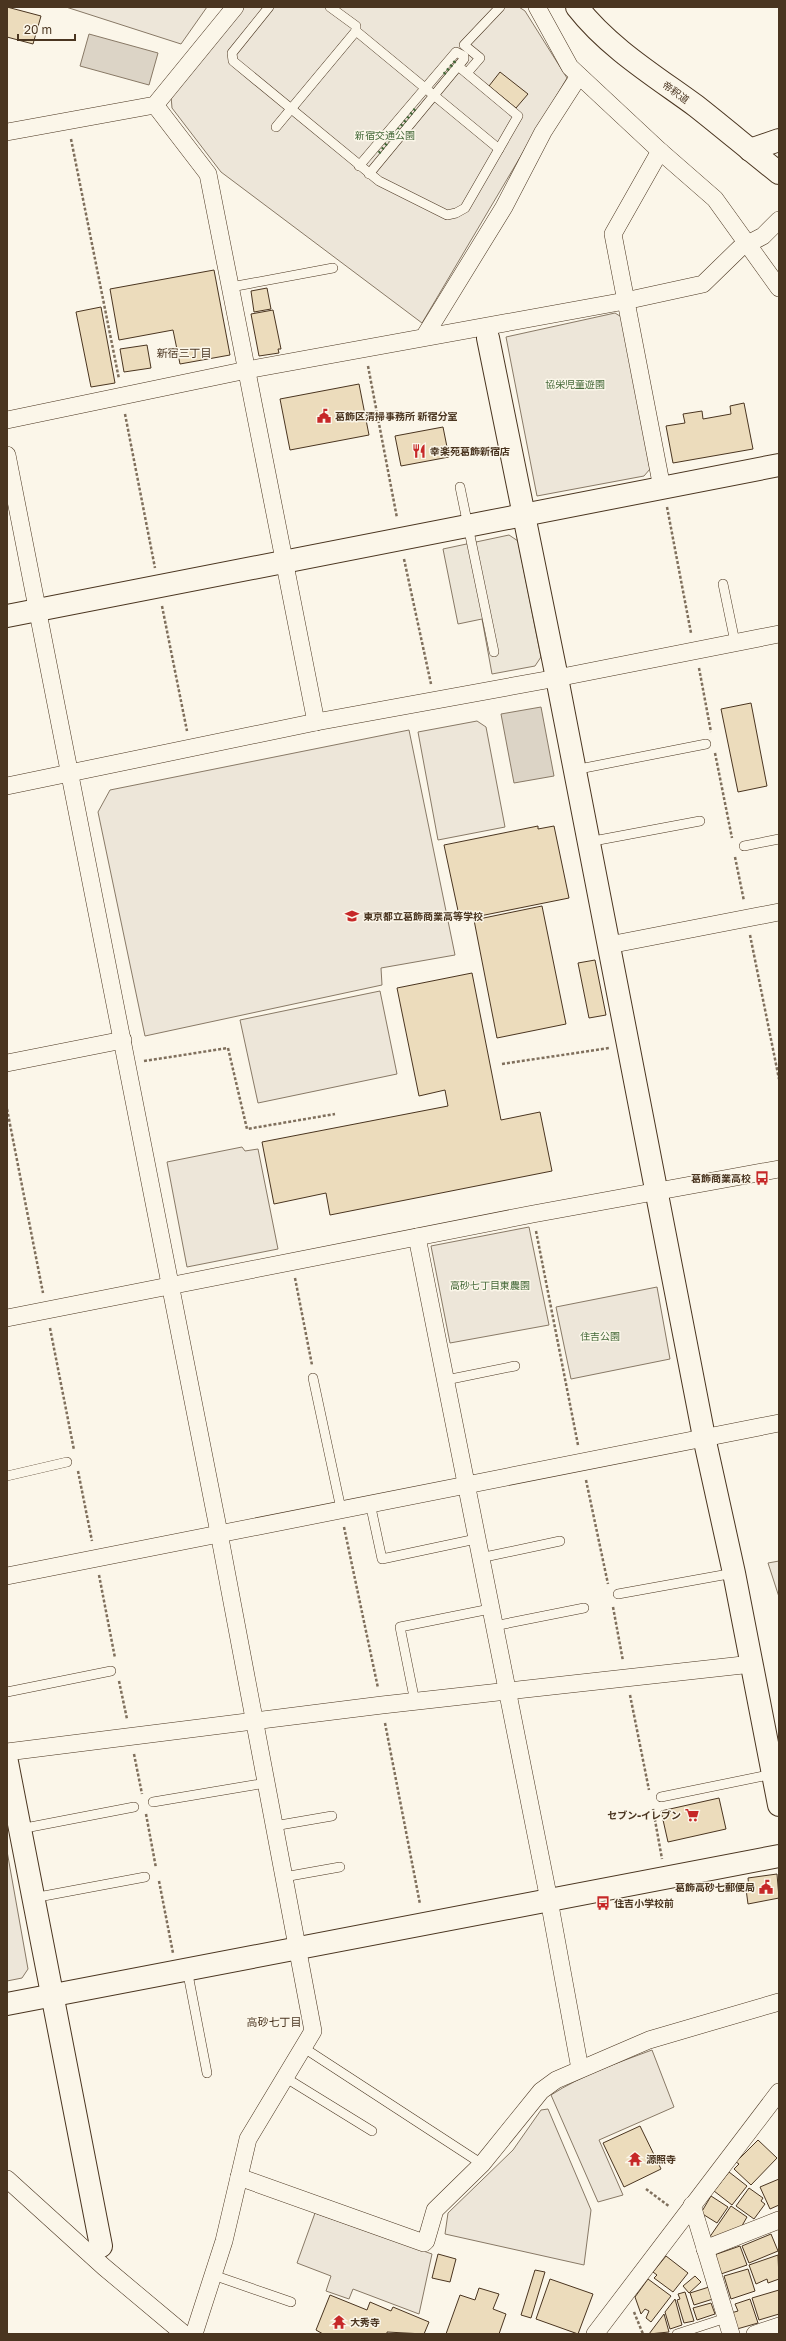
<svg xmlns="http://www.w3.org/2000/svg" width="786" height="2341" viewBox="0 0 786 2341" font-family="'Golos Text','Noto Sans JP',sans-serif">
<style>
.green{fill:#ede6d9;stroke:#887966}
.parking{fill:#ede7d9;stroke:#887966}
.water{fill:#dcd4c6;stroke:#887966}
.building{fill:#ecdcbc;stroke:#4a3520}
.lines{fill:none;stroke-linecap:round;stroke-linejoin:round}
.lane-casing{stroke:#4a3520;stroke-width:10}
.street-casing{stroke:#4a3520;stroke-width:18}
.secondary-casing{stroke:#4a3520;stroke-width:24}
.path{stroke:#7f6f5c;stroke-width:2.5;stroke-dasharray:3 2;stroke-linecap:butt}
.lane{stroke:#fbf6e9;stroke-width:9}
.street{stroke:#fbf6e9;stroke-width:17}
.secondary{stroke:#fbf6e9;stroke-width:22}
.hedge{stroke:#436837;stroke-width:3;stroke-dasharray:2 3;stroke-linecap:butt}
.labels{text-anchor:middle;stroke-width:3;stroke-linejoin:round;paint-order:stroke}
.street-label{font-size:10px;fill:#4a3520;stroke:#fbf6e9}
.park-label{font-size:10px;fill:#436837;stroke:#fbf6e9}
.poi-label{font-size:10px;font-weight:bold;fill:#4a3520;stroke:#fbf6e9;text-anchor:start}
.neighbourhood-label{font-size:11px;fill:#4a3520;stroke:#fbf6e9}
</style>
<rect width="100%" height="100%" fill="#fbf6e9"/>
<g class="green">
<path d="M66 7H207L181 44Z"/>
<path d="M244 7H519L525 11 567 78 422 323 221 172 172 108 171 96Z"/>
<path d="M615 313 623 318 650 469 644 476 537 496 506 337Z"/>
<path d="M477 721 486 727 505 827 438 840 418 732Z"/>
<path d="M409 730 455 955 381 968 382 985 145 1036 98 812 110 790Z"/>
<path d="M380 991 397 1074 258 1103 240 1020Z"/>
<path d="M242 1147 245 1151 258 1149 278 1249 187 1267 167 1162Z"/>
<path d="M529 1227 549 1325 450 1343 431 1246Z"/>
<path d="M657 1287 670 1359 571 1379 556 1307Z"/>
<path d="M779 1561V1597L768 1563Z"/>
<path d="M7 1851 28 1969 22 1978 7 1981Z"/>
<path d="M652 2050 674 2107 599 2140 623 2195 598 2202 551 2095C582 2075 617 2063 652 2050Z"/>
<path d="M548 2109 591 2210 584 2265 445 2234 448 2213 513 2150 541 2110Z"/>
<path d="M315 2213 432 2254 419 2314 353 2289 349 2299 326 2291 331 2276 297 2263Z"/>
</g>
<path class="parking" d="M509 535 518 541 541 657 535 666 492 674 482 619 458 624 443 549Z"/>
<g class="water">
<path d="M89 34 158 53 149 85 80 66Z"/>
<path d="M541 707 554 776 514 783 501 714Z"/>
</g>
<g class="building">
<path d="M7 7 41 16 33 44 7 37Z"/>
<path d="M500 72 528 94 516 108 489 86Z"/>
<path d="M214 270 230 355 180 364 173 330 119 340 110 289Z"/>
<path d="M267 288 271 309 254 312 251 291Z"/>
<path d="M101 307 115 383 91 387 76 312Z"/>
<path d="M273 310 281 349H278L279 353 259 356 251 314Z"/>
<path d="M147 345 151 368 124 372 120 349Z"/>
<path d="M359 384 369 435 290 450 280 399Z"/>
<path d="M744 403 753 449 673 463 666 426 685 423 683 414 702 411 703 419 731 414 730 406Z"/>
<path d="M443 427 449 457 401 466 395 436Z"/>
<path d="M751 703 767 786 738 792 721 709Z"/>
<path d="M538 826V829L554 826 569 898 460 920 444 845Z"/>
<path d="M542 906 566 1024 497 1038 474 920Z"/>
<path d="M595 960 606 1015 589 1018 578 963Z"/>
<path d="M472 973 501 1120 540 1112 552 1171 330 1215 326 1193 274 1204 262 1142 448 1106 445 1090 419 1096 397 988Z"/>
<path d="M719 1798 726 1829 668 1842 661 1811Z"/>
<path d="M777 1874 779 1898 748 1904 746 1889H749L748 1878Z"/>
<path d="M640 2126 661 2169 624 2187 603 2143Z"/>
<path d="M758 2140 777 2158 751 2185 734 2169 739 2164 736 2162Z"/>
<path d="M729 2172 747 2186 732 2205 714 2191Z"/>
<path d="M779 2179V2205L770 2209 760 2187Z"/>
<path d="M749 2188 763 2198 761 2201 765 2204 754 2219 736 2206Z"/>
<path d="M711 2196 728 2207 717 2223 701 2213Z"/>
<path d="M731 2206 747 2217 739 2231 709 2238Z"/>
<path d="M771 2234 778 2251 749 2263 742 2246Z"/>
<path d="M740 2246 747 2265 721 2274 714 2255Z"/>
<path d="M438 2254 456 2259 450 2282 432 2278Z"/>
<path d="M778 2255 779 2279 768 2283 767 2279 756 2284 749 2265Z"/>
<path d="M666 2256 688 2273 673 2292 654 2278 657 2275 653 2272Z"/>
<path d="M748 2269 755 2291 731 2299 724 2276Z"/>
<path d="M535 2270 545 2272 531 2318 521 2315Z"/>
<path d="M695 2276 701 2282 689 2293 683 2286Z"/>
<path d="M550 2279 593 2294 578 2334 536 2319Z"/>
<path d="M648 2279 671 2296 651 2322 646 2318 649 2311 645 2309 641 2314 635 2297Z"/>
<path d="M709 2287 713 2299 694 2305 690 2293Z"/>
<path d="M479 2288 499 2294 493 2309 506 2314 499 2334H446L460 2295 475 2300Z"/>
<path d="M779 2290V2314L759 2320 752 2298Z"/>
<path d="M685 2292 694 2321 684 2323 677 2300 680 2299 678 2294Z"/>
<path d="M330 2295 367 2310 370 2302 391 2311 393 2307 429 2322 424 2334 387 2332V2334H323L316 2330Z"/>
<path d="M675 2299 682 2325 670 2329 665 2312Z"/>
<path d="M750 2299 758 2323 737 2329 731 2313 738 2311 735 2304Z"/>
<path d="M711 2303 715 2314 697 2320 693 2308Z"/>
<path d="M664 2314 669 2332 649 2334Z"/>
</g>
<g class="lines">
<defs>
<g id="lane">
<path d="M269 7 232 53 233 61 379 181 447 215 456 213 465 208 518 116 458 66"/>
<path d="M330 7 356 26V31L499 149"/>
<path d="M467 73 480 58 464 45 500 7"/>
<path d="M276 127 356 31"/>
<path d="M359 166 456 52 464 56V59L369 174"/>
<path d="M231 287 333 268"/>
<path d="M460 487 494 652"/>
<path d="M723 584 735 642"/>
<path d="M574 770 706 744"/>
<path d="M588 842 700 821"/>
<path d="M744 846 779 839"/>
<path d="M313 1378 341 1509"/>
<path d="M446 1380 515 1366"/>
<path d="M7 1476 67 1462"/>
<path d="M370 1503 382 1559 476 1539"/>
<path d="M480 1558 560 1541"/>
<path d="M618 1594 734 1573"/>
<path d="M494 1626 584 1608"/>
<path d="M7 1692 111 1671"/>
<path d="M415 1702 400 1627 490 1609"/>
<path d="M661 1797 773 1774"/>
<path d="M153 1802 266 1783"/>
<path d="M274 1826 332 1816"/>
<path d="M20 1829 134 1807"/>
<path d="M284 1877 340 1867"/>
<path d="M33 1898 145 1877"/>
<path d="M187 1969 207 2073"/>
<path d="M304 2048 482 2164"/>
<path d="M286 2078 372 2131"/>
<path d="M213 2275 291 2302"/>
<path d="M677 2334 726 2318"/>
</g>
<g id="street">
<path d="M537 7 570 67 660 151 715 199 779 288"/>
<path d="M155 105 208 174 316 722"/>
<path d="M7 132 155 105 235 7"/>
<path d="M660 151 613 234 662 488"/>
<path d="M424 337 504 207 543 132 579 76"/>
<path d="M7 420 247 370 625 301 703 284 740 248 763 236 779 220"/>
<path d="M7 455 219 1533 313 2031 248 2139 224 2241 194 2334"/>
<path d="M7 786 316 722 557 678 779 634"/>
<path d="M609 945 779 912"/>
<path d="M7 1063 123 1040"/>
<path d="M417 1237 549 1900 580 2069"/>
<path d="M7 1318 533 1214 779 1169"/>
<path d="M7 1576 779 1423"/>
<path d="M7 1752 382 1705 752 1664"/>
<path d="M239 2177 424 2243 426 2241 435 2210 482 2164 541 2091 556 2080 649 2040 779 2002"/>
<path d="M7 2179 104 2267 184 2334"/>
<path d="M692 2205 731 2334"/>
<path d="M705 2249 779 2220"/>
<path d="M595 2334 779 2092"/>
<path d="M755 2334 779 2326"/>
</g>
<g id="secondary">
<path d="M577 7C609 48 655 76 696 106 724 128 751 151 779 173"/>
<path d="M750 150 779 140"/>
<path d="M488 338 557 678 704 1437 734 1573 779 1805"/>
<path d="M7 616 779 465"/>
<path d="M7 1762 101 2246"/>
<path d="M7 2004 779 1856"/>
</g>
</defs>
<use href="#lane" class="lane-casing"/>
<use href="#street" class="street-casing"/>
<use href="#secondary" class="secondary-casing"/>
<g class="path">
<path d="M71 139 119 379"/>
<path d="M368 366 397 518"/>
<path d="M125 414 155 568"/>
<path d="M667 507 691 633"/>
<path d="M404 559 431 684"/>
<path d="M162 606 187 731"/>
<path d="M699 668 711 732"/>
<path d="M715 753 732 838"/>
<path d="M735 857 744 901"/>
<path d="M750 935 779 1079"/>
<path d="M144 1061 228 1048 247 1129 335 1114"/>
<path d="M502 1064 609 1048"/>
<path d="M7 1109 43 1293"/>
<path d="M536 1231 578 1445"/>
<path d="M295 1278 312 1365"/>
<path d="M50 1328 74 1450"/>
<path d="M78 1471 92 1541"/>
<path d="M586 1480 608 1584"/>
<path d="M344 1527 378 1688"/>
<path d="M99 1575 115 1658"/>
<path d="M613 1607 623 1661"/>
<path d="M119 1681 127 1719"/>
<path d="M630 1695 649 1790"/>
<path d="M385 1723 420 1904"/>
<path d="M134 1754 142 1794"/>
<path d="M653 1809 662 1859"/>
<path d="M146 1814 156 1868"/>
<path d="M159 1881 173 1953"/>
<path d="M646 2189 670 2207"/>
<path d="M634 2312 643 2334"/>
</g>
<use href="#lane" class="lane"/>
<use href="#street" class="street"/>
<use href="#secondary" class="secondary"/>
<g class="hedge">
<path d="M444 74 457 59"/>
<path d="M379 153 415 109"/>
</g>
</g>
<defs>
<symbol id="civic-bare" viewBox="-9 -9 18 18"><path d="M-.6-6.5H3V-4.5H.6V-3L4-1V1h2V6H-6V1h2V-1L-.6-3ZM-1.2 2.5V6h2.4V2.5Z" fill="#c62828" stroke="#fbf6e9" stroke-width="2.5" paint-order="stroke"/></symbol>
<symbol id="restaurant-bare" viewBox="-9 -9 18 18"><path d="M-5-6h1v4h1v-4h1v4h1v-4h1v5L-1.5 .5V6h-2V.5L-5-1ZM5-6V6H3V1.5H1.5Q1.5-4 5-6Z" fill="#c62828" stroke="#fbf6e9" stroke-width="2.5" paint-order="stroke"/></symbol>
<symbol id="school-bare" viewBox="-9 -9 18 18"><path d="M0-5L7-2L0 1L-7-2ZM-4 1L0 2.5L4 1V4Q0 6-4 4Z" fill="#c62828" stroke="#fbf6e9" stroke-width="2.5" paint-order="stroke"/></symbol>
<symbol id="bus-bare" viewBox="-9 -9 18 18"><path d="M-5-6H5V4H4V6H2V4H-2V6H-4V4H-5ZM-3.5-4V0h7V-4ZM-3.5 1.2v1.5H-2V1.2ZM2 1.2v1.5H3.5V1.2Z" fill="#c62828" stroke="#fbf6e9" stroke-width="2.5" paint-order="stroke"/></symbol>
<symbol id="supermarket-bare" viewBox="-9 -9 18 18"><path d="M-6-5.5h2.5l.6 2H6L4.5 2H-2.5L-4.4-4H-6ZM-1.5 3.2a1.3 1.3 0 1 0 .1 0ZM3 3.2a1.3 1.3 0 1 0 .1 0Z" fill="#c62828" stroke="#fbf6e9" stroke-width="2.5" paint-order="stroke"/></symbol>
<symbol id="temple-bare" viewBox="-9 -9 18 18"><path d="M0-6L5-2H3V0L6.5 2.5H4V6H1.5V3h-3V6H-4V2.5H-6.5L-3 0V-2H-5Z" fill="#c62828" stroke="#fbf6e9" stroke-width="2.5" paint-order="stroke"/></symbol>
</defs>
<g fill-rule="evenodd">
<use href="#civic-bare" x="314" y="406" width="20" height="20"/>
<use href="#restaurant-bare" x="409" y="441" width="20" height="20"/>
<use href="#school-bare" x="342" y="906" width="20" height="20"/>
<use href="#bus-bare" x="752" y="1168" width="20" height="20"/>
<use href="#supermarket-bare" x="682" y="1805" width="20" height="20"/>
<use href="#civic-bare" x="756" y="1877" width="20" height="20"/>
<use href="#bus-bare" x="593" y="1893" width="20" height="20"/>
<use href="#temple-bare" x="625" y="2149" width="20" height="20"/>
<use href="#temple-bare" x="329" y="2312" width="20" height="20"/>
</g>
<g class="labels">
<g class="street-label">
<text transform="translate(676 92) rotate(36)" y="4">帝釈道</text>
</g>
<g class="park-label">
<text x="385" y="139">新宿交通公園</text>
<text x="575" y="388">協栄児童遊園</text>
<text x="490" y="1289">高砂七丁目東農園</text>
<text x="600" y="1340">住吉公園</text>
</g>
<g class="poi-label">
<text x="335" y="420">葛飾区清掃事務所 新宿分室</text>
<text x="430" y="455">幸楽苑葛飾新宿店</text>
<text x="363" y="920">東京都立葛飾商業高等学校</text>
<text x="751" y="1182" text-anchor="end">葛飾商業高校</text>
<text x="681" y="1819" text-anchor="end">セブン-イレブン</text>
<text x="755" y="1891" text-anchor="end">葛飾高砂七郵便局</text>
<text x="614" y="1907">住吉小学校前</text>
<text x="646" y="2163">源照寺</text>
<text x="350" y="2326">大秀寺</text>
</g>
<g class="neighbourhood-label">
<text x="184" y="357">新宿三丁目</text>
<text x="274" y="2026">高砂七丁目</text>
</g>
</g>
<rect width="786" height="2341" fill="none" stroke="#4a3520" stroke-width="16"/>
<path d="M18 34v6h57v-6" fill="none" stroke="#4a3520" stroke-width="2"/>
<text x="24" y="34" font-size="12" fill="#4a3520" stroke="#fbf6e9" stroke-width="3" paint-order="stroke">20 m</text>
</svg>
